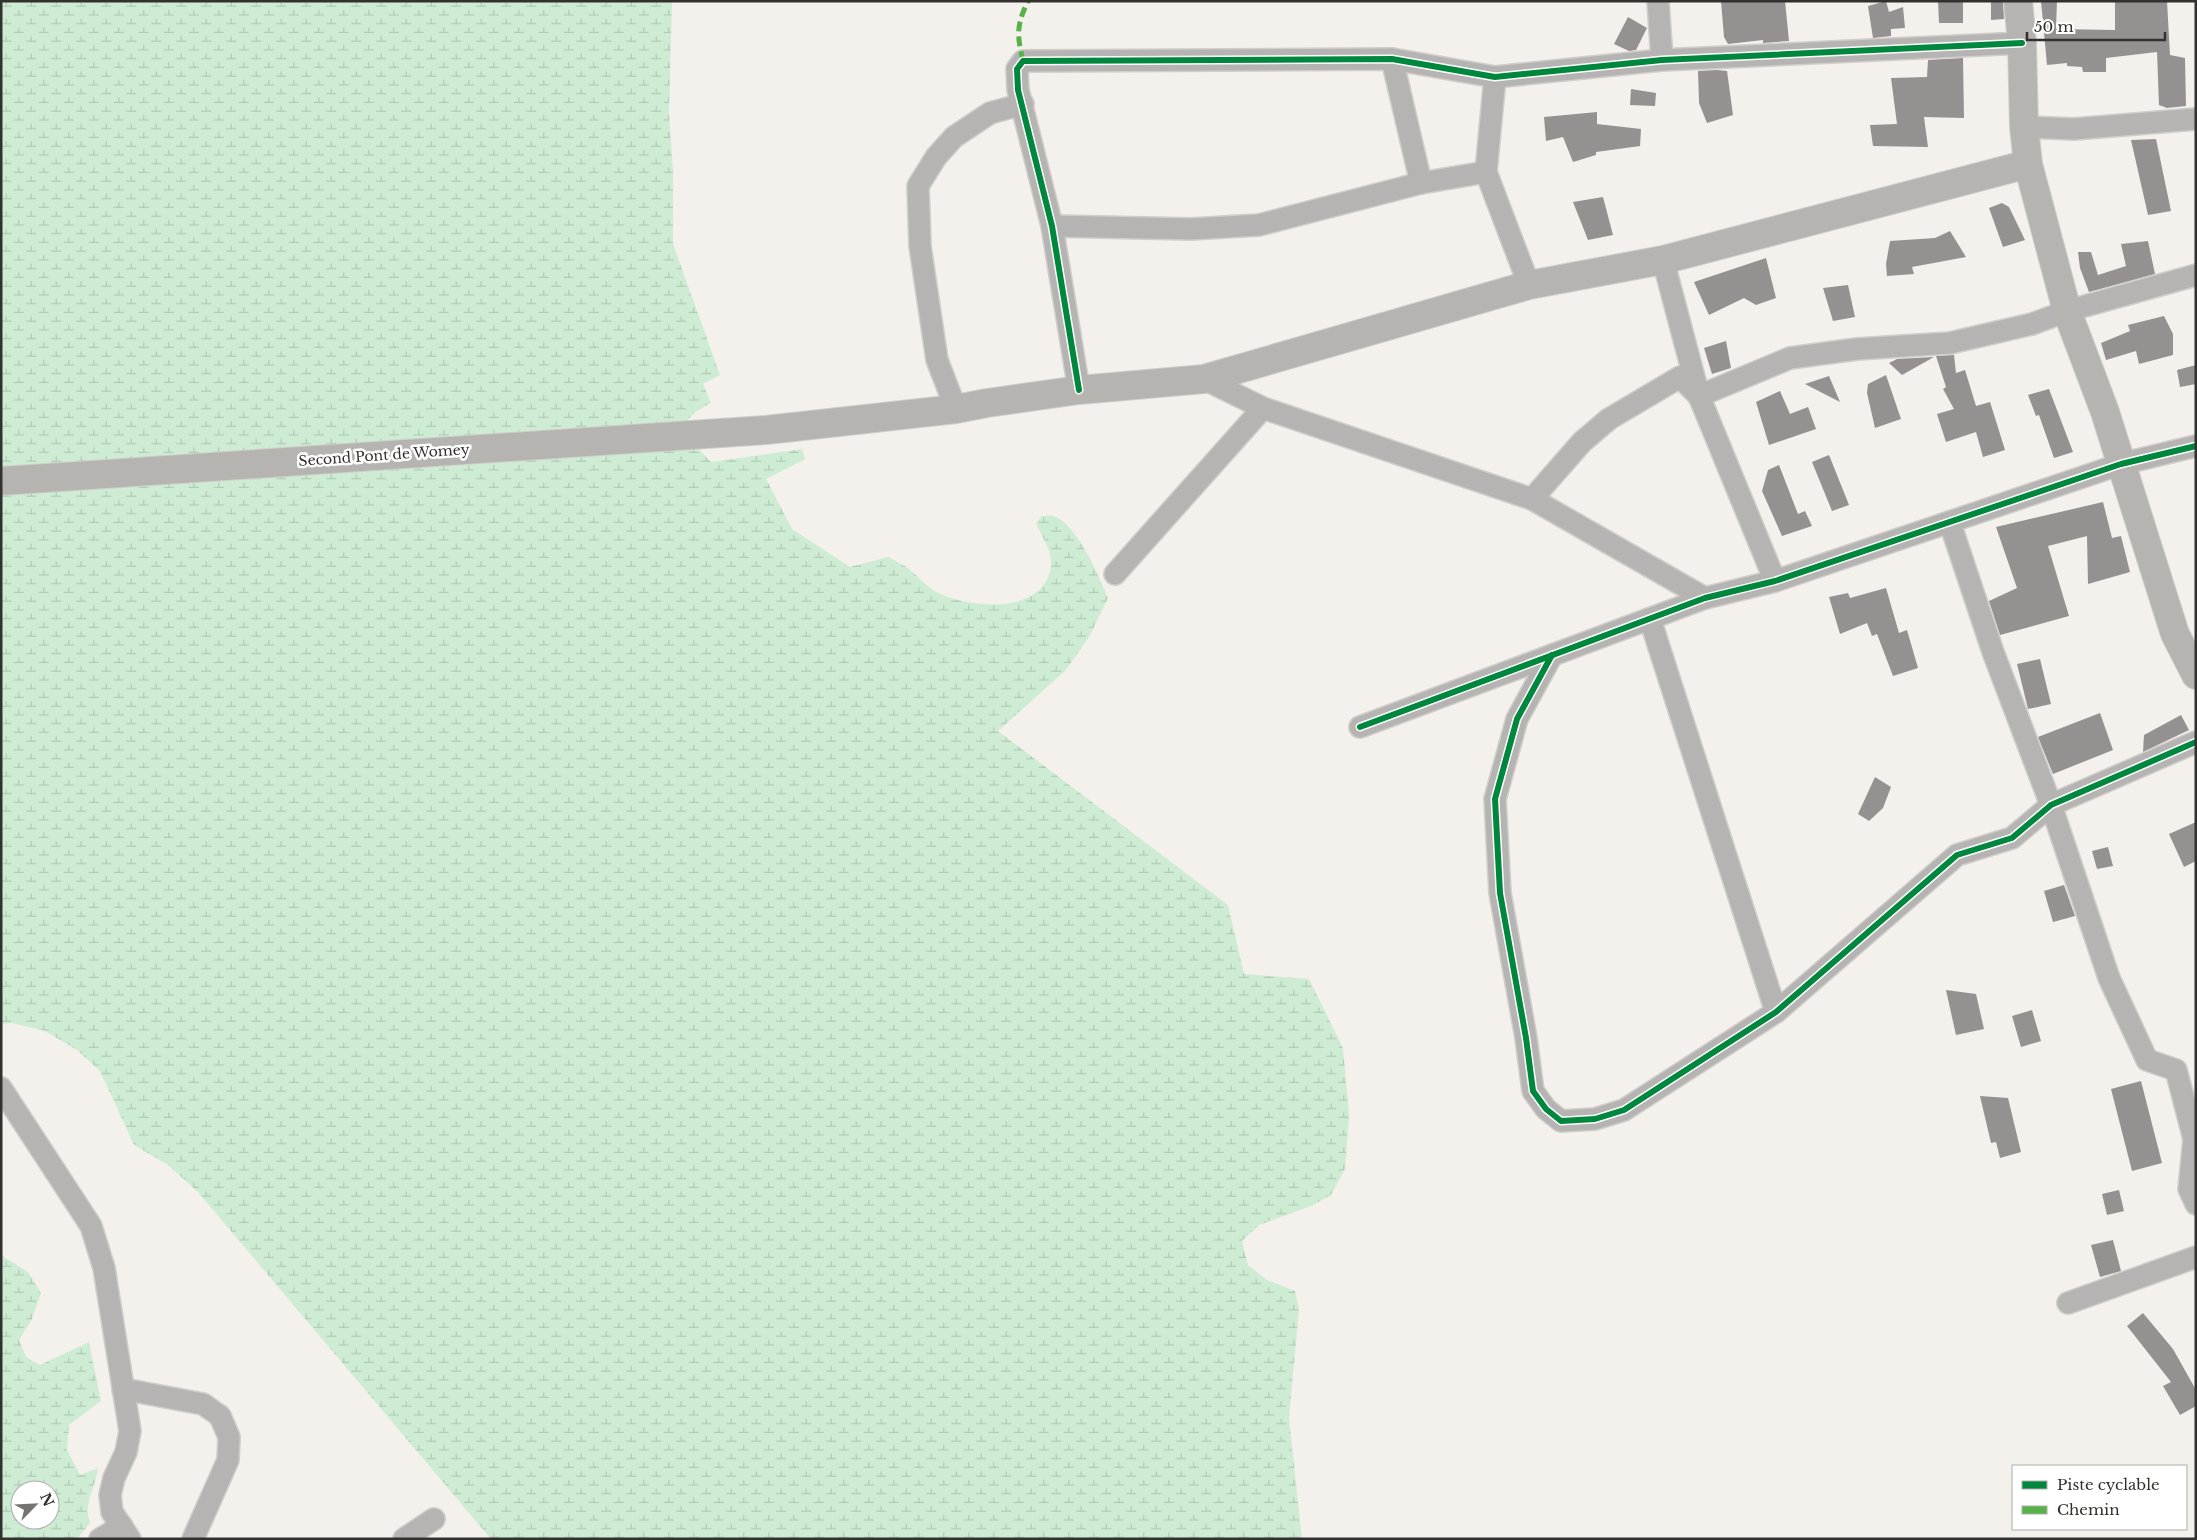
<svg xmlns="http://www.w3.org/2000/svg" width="2197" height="1540" viewBox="0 0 2197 1540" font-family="'Libre Baskerville',serif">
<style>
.wetland{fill:url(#wetland-marsh);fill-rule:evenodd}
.building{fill:#949190}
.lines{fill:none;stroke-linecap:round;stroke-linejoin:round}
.minor-casing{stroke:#d0cecb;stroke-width:24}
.secondary-casing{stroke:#d0cecb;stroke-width:30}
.minor{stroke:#b6b4b3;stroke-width:21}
.secondary{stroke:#b6b4b1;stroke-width:28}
.quiet{stroke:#56b246;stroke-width:5;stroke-dasharray:10 5;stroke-linecap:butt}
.cycleway-casing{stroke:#fff;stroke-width:9}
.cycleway{stroke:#00873e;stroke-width:6}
.labels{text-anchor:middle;stroke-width:5;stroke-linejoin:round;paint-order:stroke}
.street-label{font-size:14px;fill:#33312e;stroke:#fff}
</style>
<defs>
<pattern id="wetland-marsh" width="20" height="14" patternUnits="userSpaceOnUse" patternTransform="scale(1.25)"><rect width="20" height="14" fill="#cdecd3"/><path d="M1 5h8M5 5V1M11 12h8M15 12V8" fill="none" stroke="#b0cbb5"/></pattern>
</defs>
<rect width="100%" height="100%" fill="#f4f0ec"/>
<g class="wetland">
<path d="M1 1H672L669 113 673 170V244L720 375 703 384 711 403 695 412 679 429 711 462 802 449 805 459 766 479 792 529 850 567 888 557C895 561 902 564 908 568 918 576 927 588 938 593 970 608 1044 616 1051 566 1053 551 1041 536 1036 523L1042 516C1045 516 1050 515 1053 516 1077 523 1099 577 1108 598L1089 637 1066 670 998 731 1228 905 1244 974 1309 979 1343 1048 1349 1115 1345 1169 1331 1195 1311 1206 1259 1225 1242 1241 1248 1265 1267 1280 1295 1291 1299 1309 1289 1418 1302 1539H491L198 1192 168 1165 134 1145 100 1071 77 1050 45 1031 12 1023 1 1024Z"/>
<path d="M1 1255 28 1272 41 1293 32 1319 19 1340 26 1357 40 1365 89 1342 101 1401 69 1425 67 1450 80 1475 98 1468C95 1491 83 1501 90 1523L77 1539H1ZM20 1490H50V1520H20Z"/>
</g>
<g class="building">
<path d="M1721 1H1785L1789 41 1763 43V40L1728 44 1724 37Z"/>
<path d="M1886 1 1889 12 1903 7 1905 28 1891 29V36L1873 38 1868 6Z"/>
<path d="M1938 1H1963V23H1939Z"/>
<path d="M1991 1H2003L2004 19 1991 20Z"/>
<path d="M2041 1H2057L2056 29 2115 30V1H2167L2170 55 2185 58 2186 106 2167 108 2159 105 2157 52 2106 58V72H2083L2082 67 2067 66V63L2047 65Z"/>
<path d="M1628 17 1647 28 1636 50 1629 51 1614 44Z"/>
<path d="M1963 58 1964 118 1924 117 1928 147 1873 146 1870 125 1897 124 1891 78 1927 77 1928 60Z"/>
<path d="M1717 70 1727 71 1733 115 1707 123 1699 103 1698 71Z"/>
<path d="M1631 89 1656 93 1655 106 1630 105Z"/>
<path d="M1597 112V124L1641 129 1640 146 1596 152V155L1573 162 1563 137 1546 141 1544 117Z"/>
<path d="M2156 139 2171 211 2148 215 2131 140Z"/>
<path d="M1603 197 1613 235 1588 240 1573 202Z"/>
<path d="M2002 203 2009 207 2025 240 2003 247 1989 208Z"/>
<path d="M1950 231 1966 257 1912 267 1914 274 1887 276 1886 264 1890 241 1935 238Z"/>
<path d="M2148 241 2155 274 2089 292 2080 268 2078 252H2091L2098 275 2126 266 2121 244Z"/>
<path d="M1766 258 1776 298 1756 305 1744 298 1709 315 1694 282Z"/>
<path d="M1848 285 1855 317 1833 321 1823 288Z"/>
<path d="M2164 316 2173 334V355L2139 364 2136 351 2106 360 2101 343 2130 331 2128 325Z"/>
<path d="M1726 341 1731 368 1712 374 1704 348Z"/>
<path d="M1954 355 1956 373 1965 370 1976 406 1990 402 2005 450 1983 457 1976 432 1946 442 1937 414 1954 409 1943 389 1946 387 1936 356Z"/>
<path d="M1934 357 1902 375 1889 363 1897 359Z"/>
<path d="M2196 365V384L2180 387 2177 370Z"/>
<path d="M1886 375 1901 419 1875 428 1867 393 1868 384Z"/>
<path d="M1829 376 1840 402 1805 384Z"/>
<path d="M2049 389 2073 452 2054 458 2039 415 2036 416 2028 395Z"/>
<path d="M1780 391 1790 414 1808 407 1816 429 1769 445 1756 402Z"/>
<path d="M1829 455 1849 505 1832 511 1812 462Z"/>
<path d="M1779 465 1798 514 1805 511 1812 526 1782 536 1762 491 1768 470Z"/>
<path d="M2103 502 2112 538 2121 536 2130 572 2088 584 2087 536 2048 546 2069 616 2000 635 1989 601 2017 588 1996 527Z"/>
<path d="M1886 588 1899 633 1907 630 1918 668 1893 676 1877 634 1872 636 1867 623 1840 634 1829 597 1848 593 1850 598Z"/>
<path d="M2040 659 2051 704 2028 709 2017 664Z"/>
<path d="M2100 713 2113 750 2053 774 2038 737Z"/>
<path d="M2181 715 2189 730 2143 752 2144 735Z"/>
<path d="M1875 777 1891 787 1883 808 1869 821 1858 814Z"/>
<path d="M2196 822V861L2184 867 2169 834Z"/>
<path d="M2108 847 2113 866 2097 869 2092 851Z"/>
<path d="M2064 885 2075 916 2053 922 2044 891Z"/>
<path d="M1946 990 1976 994 1984 1029 1956 1035Z"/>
<path d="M2032 1010 2041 1041 2021 1047 2012 1016Z"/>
<path d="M2141 1081 2162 1163 2132 1171 2111 1089Z"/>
<path d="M1980 1096 2008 1098 2021 1152 2000 1158 1996 1142 1991 1143Z"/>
<path d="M2119 1190 2124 1211 2107 1215 2102 1194Z"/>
<path d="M2113 1240 2121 1271 2100 1277 2091 1245Z"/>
<path d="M2143 1313 2173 1349 2196 1390V1406L2180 1415 2163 1386 2171 1382 2127 1326Z"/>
</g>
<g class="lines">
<defs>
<g id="minor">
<path d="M1658 1 1662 60"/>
<path d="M1392 59 1421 183"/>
<path d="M1495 77 1486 172 1529 285"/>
<path d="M2024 127 2074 129 2196 119"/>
<path d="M1052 226 1191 229 1259 225 1421 183 1486 172"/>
<path d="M1663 260 1699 396 1775 581"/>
<path d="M1204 379 1263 408 1532 499 1705 598"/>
<path d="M1079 390 1052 226 1018 90 1017 69 1023 61 1392 59 1495 77 1662 60 2022 43"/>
<path d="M956 409 937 360 920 246 918 186 936 157 954 137 990 113 1023 104"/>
<path d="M1532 499 1582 442 1609 419 1680 377 1699 396 1790 358 1857 349 1950 343 2032 324 2067 311 2196 275"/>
<path d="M1950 523 1993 652 2051 805 2109 978 2147 1060 2176 1070 2194 1139 2189 1189 2196 1204"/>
<path d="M1115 574 1263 408"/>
<path d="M1650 619 1776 1012"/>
<path d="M1552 655 1517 719 1495 799 1500 893 1526 1038 1533 1091 1546 1109 1561 1121 1595 1119 1624 1110 1776 1012 1957 855 2012 838 2051 805 2196 742"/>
<path d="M1360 727 1705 598 1775 581 2121 464 2196 446"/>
<path d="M1 1088 91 1226 104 1268 130 1431 126 1452 114 1478 110 1495 112 1512 130 1539"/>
<path d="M2068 1303 2196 1257"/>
<path d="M123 1389 203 1404 220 1416 229 1437 228 1460 193 1539"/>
<path d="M100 1539 122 1526"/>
<path d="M404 1539 434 1519"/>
</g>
<g id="secondary">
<path d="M2018 1 2022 43 2024 127 2028 164 2067 311 2105 412 2175 634 2196 675"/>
<path d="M1 481 766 430 956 409 987 403 1079 390 1204 379 1529 285 1663 260 2028 164"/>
</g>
</defs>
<use href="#minor" class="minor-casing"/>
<use href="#secondary" class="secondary-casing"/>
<use href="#minor" class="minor"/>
<use href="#secondary" class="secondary"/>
<path class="quiet" d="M1023 61C1017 35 1016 26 1028 1"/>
<defs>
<g id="cycleway">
<path d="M1079 390 1052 226 1018 90 1017 69 1023 61 1392 59 1495 77 1662 60 2022 43"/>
<path d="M1552 655 1517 719 1495 799 1500 893 1526 1038 1533 1091 1546 1109 1561 1121 1595 1119 1624 1110 1776 1012 1957 855 2012 838 2051 805 2196 742"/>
<path d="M1360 727 1705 598 1775 581 2121 464 2196 446"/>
</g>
</defs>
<use href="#cycleway" class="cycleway-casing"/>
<use href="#cycleway" class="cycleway"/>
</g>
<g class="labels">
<g class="street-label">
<text transform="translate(384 455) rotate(-4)" y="5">Second Pont de Womey</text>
</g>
</g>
<rect width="2197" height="1540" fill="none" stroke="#33312e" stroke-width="5"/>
<rect x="2012" y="1465" width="175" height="65" fill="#ffffff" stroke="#adadab"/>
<rect x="2022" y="1481" width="25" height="8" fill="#00873e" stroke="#adadab"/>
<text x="2057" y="1490" font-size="15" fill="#33312e">Piste cyclable</text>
<rect x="2022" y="1506" width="25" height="8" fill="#56b246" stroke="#adadab"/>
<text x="2057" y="1515" font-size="15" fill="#33312e">Chemin</text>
<g transform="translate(35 1505) rotate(66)"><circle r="24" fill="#ffffff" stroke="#adadab"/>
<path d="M0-4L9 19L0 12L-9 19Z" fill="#777470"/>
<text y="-8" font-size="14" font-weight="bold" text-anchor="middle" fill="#33312e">N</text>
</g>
<path d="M2027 32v8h138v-8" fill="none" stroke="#33312e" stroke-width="2.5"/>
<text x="2034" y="32" font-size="15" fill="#33312e" stroke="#ffffff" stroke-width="4" paint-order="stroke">50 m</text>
</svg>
